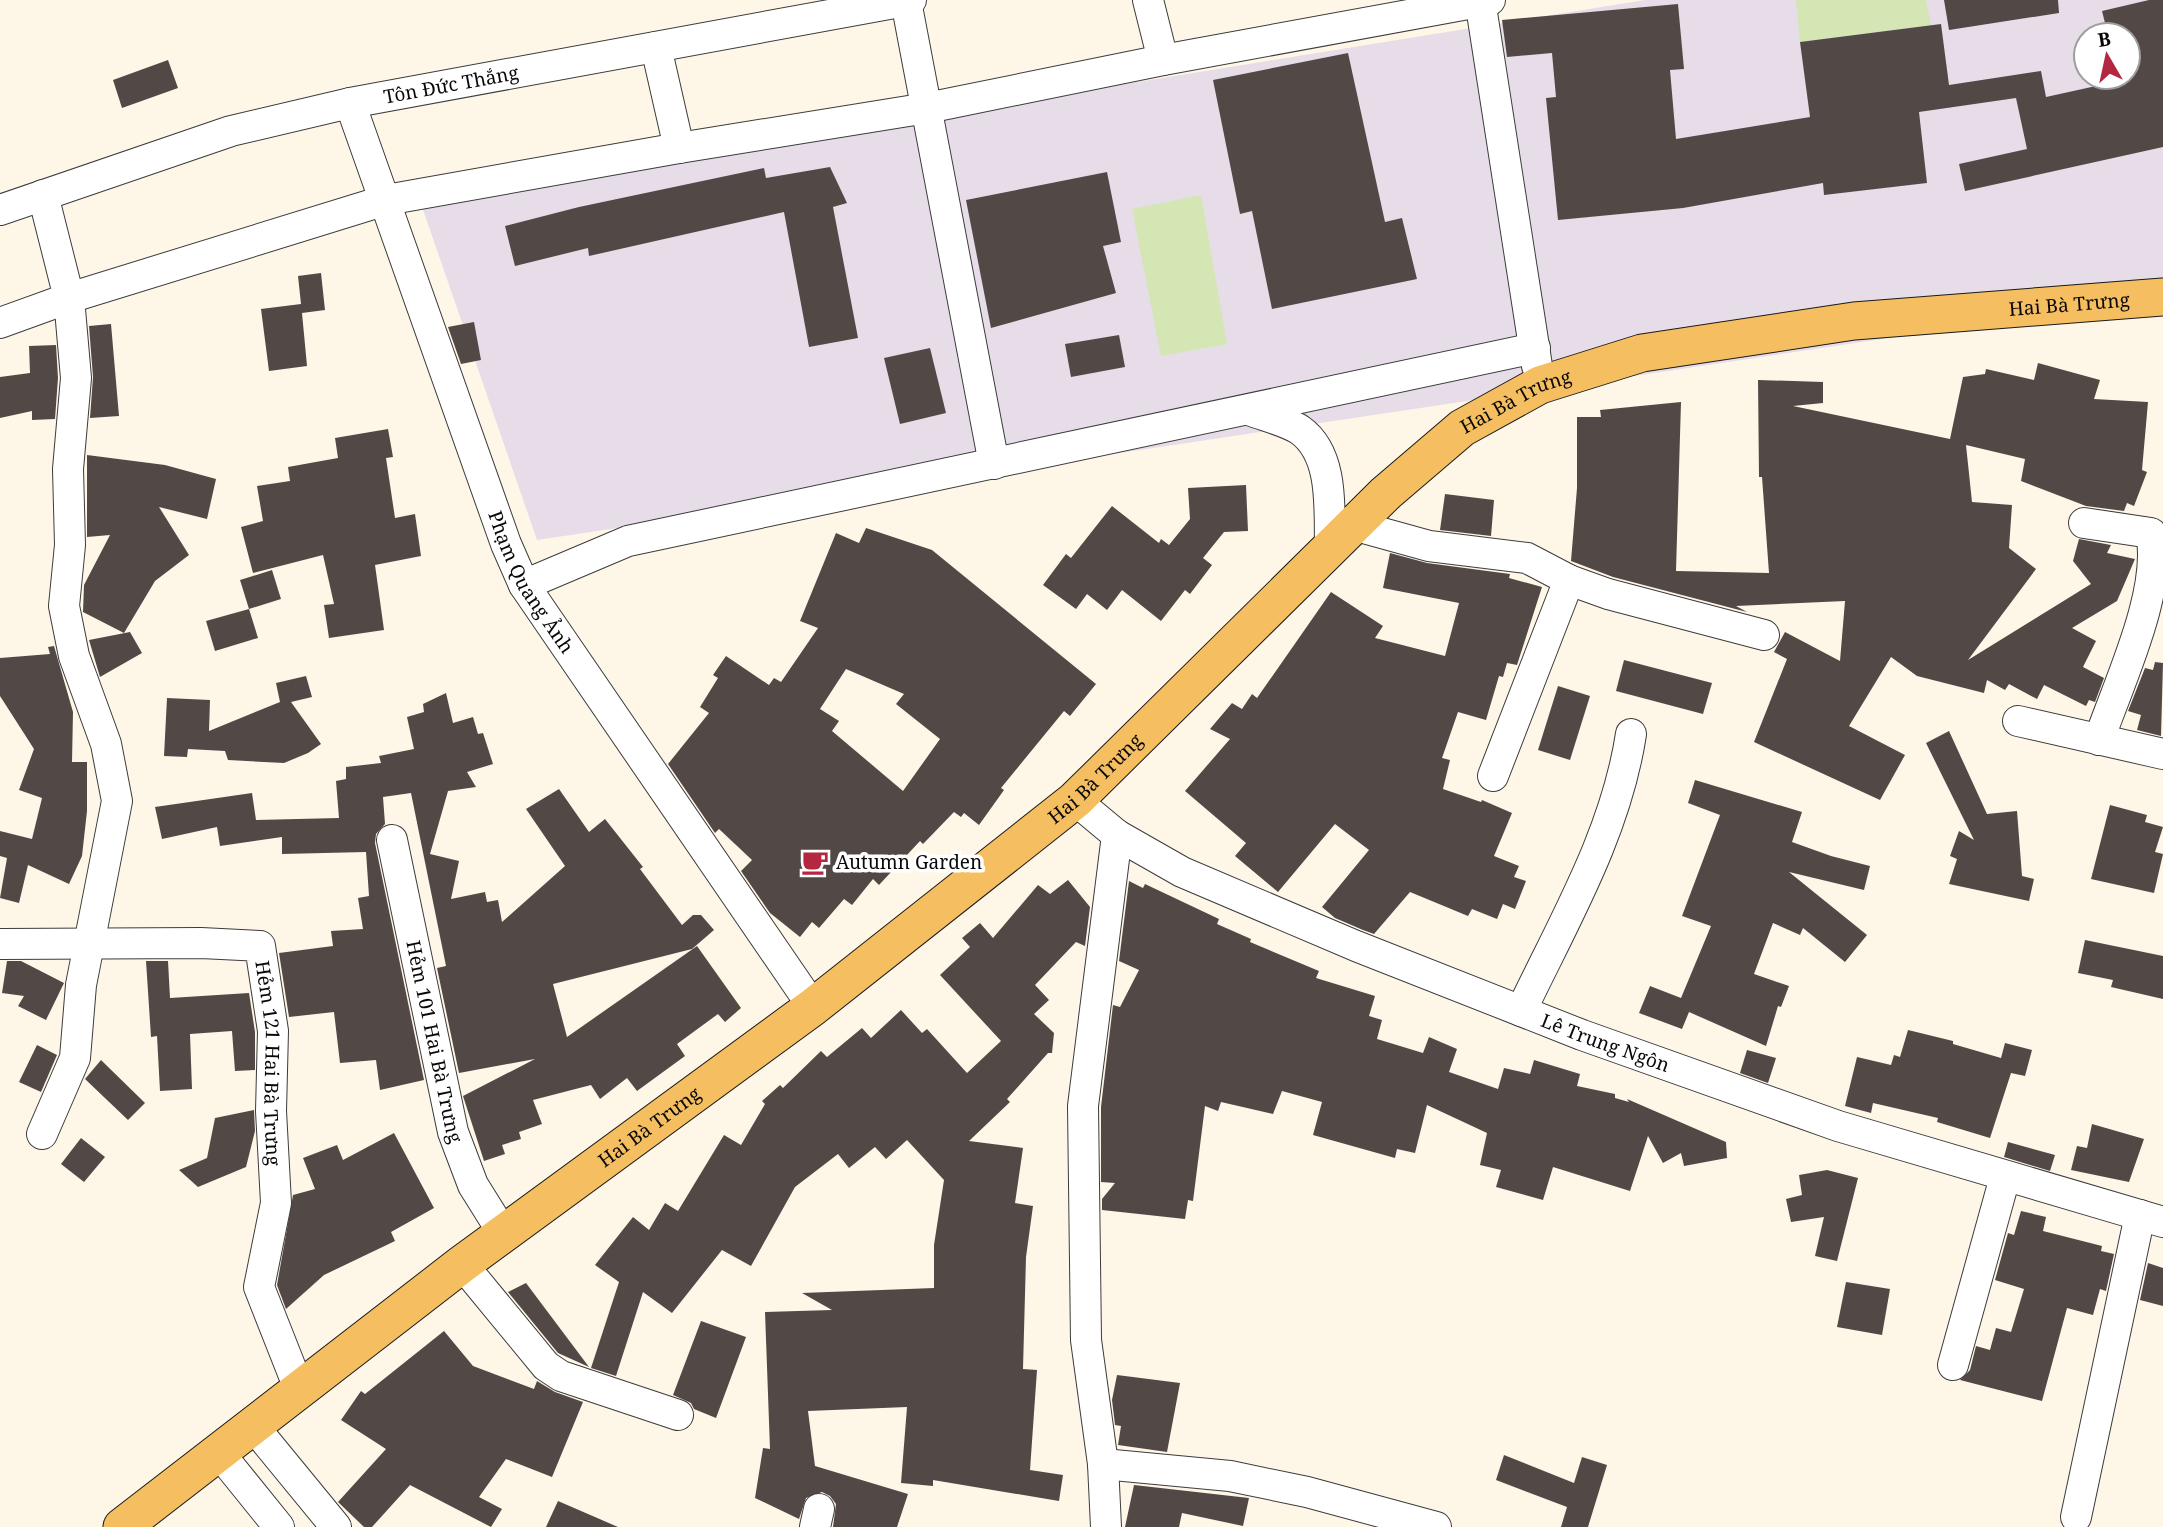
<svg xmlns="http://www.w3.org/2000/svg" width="2163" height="1527" viewBox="0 0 2163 1527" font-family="'Noto Serif',serif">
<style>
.industrial{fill:#e6dde9;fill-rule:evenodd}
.green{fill:#d4e6b3}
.building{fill:#524946;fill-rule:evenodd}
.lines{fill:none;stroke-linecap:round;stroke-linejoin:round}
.minor-casing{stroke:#3c3c3c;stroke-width:32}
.major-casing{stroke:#1a1a1a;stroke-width:39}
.minor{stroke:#fff;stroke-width:30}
.major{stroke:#f5be60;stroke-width:37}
.labels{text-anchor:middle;stroke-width:7;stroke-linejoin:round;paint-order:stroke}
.street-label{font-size:19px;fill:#090909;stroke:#fff}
.poi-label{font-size:19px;fill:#090909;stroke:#fff;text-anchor:start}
</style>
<rect width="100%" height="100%" fill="#fef7e7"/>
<path class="industrial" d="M1645 0H2163V297L537 540 419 198ZM2086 35H2128V77H2086Z"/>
<g class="green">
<path d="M1796 0H1926L1931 25 1800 42Z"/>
<path d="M1201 195 1227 344 1161 356 1132 209Z"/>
</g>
<g class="building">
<path d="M1944 0H2058L2059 13 1949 30Z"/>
<path d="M2149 0H2163V147L1965 191 1959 164 2027 149 2016 98 1919 112 1927 183 1824 195 1823 183 1683 208 1558 220 1546 98 1556 97 1552 53 1507 57 1502 20 1678 4 1684 69 1670 70 1676 139 1810 117 1800 42 1941 24 1949 85 2041 71 2046 97 2128 79V35H2108L2102 11Z"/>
<path d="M1348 53 1385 222 1402 218 1417 279 1272 309 1252 211 1240 214 1213 80Z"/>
<path d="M168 60 178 88 122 108 113 80Z"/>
<path d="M830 167 847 203 833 207 858 338 809 347 784 212 589 256 588 248 515 266 505 226 579 207 764 168 766 178Z"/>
<path d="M1107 172 1121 242 1103 246 1116 293 991 328 966 200Z"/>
<path d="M321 273 325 310 302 313 307 366 269 371 261 309 301 304 298 276Z"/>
<path d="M474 322 481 360 461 364 448 327Z"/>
<path d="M111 324 119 416 90 418 93 377 89 326Z"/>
<path d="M1119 335 1125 367 1071 377 1065 344Z"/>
<path d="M56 345 58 378 55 419 32 420V411L0 418V377L30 373 29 346Z"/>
<path d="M930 348 946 413 900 424 884 358Z"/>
<path d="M2038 363 2100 380 2094 399 2148 402 2142 470 2147 472 2134 506 2127 503 2124 511 2086 506 2021 481 2025 459 1966 445 1972 502 2012 505 2009 548 2036 569 1968 660 2091 584 2073 561 2079 539 2111 545 2107 553 2135 559 2117 601 2072 628 2096 641 2083 667 2104 678 2095 702 2089 700 2086 706 2044 685 2037 699 2009 684 2005 690 1987 680 1984 693 1917 676 1891 657 1849 726 1905 755 1880 800 1754 742 1787 659 1774 652 1785 632 1840 661 1845 601 1736 606 1747 612 1613 577 1571 561 1577 488V417H1601L1600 410 1681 402 1676 571 1769 573 1762 477H1759L1758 380 1823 382V403L1793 406 1950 439 1963 377 1985 374 1986 369 2034 380Z"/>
<path d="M388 429 393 457 386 458 395 518 415 514 421 556 375 565 384 630 329 638 324 605 334 604 323 555 253 573 241 527 263 521 257 486 290 481 288 467 338 458 335 438Z"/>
<path d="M87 455 165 465 216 479 207 519 159 507 189 555 155 581 124 633 83 612 84 585 110 535 87 537Z"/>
<path d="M1246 485 1248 531 1224 532 1203 558 1212 565 1190 594 1185 590 1161 621 1122 590 1107 610 1087 594 1076 609 1043 585 1066 554 1071 558 1112 506 1159 543 1161 539 1169 545 1190 519 1188 488Z"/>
<path d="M1445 494 1494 500 1491 536 1440 530Z"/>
<path d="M866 528 932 550 1096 684 1070 716 1064 711 1001 788 1004 790 979 825 964 813 961 817 954 812 923 844 920 841 879 885 873 879 852 905 844 899 819 928 812 922 800 937 770 913 741 871 752 860 719 829 715 833 668 764 709 713 700 707 718 678 713 675 726 656 769 685 774 678 781 682 818 628 800 621 836 533 859 543ZM846 669 904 694 896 704 940 739 903 791 832 731 839 721 820 709Z"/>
<path d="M1390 553 1427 563 1510 574 1509 578 1542 587 1517 665 1507 663 1503 677 1499 676 1486 720 1458 712 1442 758 1450 760 1443 789 1481 802 1482 800 1512 813 1494 856 1519 866 1514 877 1526 881 1515 909 1503 904 1497 919 1472 909 1468 916 1410 892 1374 934 1363 930 1335 918 1322 907 1369 850 1335 824 1278 892 1235 856 1246 843 1185 791 1230 739 1210 729 1232 703 1242 709 1252 694 1257 698 1331 592 1383 626 1375 638 1445 656 1459 603 1383 588Z"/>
<path d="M272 570 281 599 249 609 240 580Z"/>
<path d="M249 609 258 638 215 651 206 621Z"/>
<path d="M130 632 142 653 100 677 89 640Z"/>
<path d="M54 646 73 712 72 762H87V811L82 856 69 884 28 865 19 903 0 898 7 858 0 856V831L32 839 42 798 19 790 34 749 0 696V658L50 654 48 647Z"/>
<path d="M1624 660 1712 683 1703 714 1616 691Z"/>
<path d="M2155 662 2163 663 2161 736 2137 730 2141 715 2128 711 2145 668 2153 670Z"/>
<path d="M306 676 312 697 291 702 321 744 308 753 284 763 228 760 225 751 188 749 187 757 164 756 167 698 210 700 209 731 280 702 276 683Z"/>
<path d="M1558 686 1590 696 1570 760 1538 750Z"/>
<path d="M446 693 453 723 473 717 478 734 483 733 493 764 467 772 476 787 448 791 430 854 459 861 451 899 485 892 487 902 498 900 502 922 565 866 526 809 559 789 589 832 605 819 643 867 640 869 682 925 693 915H701L714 930 692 949 553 984 567 1037 697 946 741 1008 725 1022 718 1014 677 1044 685 1056 637 1091 627 1078 600 1099 591 1085 533 1100 542 1124 519 1132 521 1139 502 1145 505 1154 484 1161 463 1096 535 1059 459 1073 437 968 446 966 411 793 383 797 385 824 376 834 375 843 424 1080 380 1090 376 1060 340 1063 334 1012 289 1017 279 953 333 946 331 931 363 929 358 898 369 896 366 852 282 854V837L220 846 217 827 162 839 155 807 252 793 256 820 339 818 336 781 346 779V767L381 763 379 756 414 749 407 717 424 712 423 704Z"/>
<path d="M1949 731 1987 814 2017 811 2022 876 2034 879 2029 901 1949 884 1957 859 1950 856 1959 831 1974 840 1926 743Z"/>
<path d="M1695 780 1802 812 1792 842 1831 856 1870 866 1864 890 1789 872 1867 935 1845 962 1803 928 1800 935 1773 923 1754 974 1789 986 1781 1007 1778 1006 1766 1046 1689 1012 1682 1029 1639 1013 1650 986 1681 998 1711 926 1682 916 1720 815 1688 803Z"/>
<path d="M2110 805 2147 815 2145 822 2163 827 2155 852 2163 854 2154 893 2091 879Z"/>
<path d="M1068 880 1090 907 1085 946 1076 942 1035 985 1049 1000 1034 1014 1054 1033 1052 1053H1048L1007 1099 1010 1102 969 1141 1023 1148 1015 1203 1033 1206 1026 1257 1023 1369 1037 1370 1030 1470 1063 1475 1059 1501 933 1480V1486L901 1483 907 1407 808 1411 815 1466 908 1494 897 1527H833L836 1504 830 1496 822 1492 806 1498 799 1519 755 1498 763 1448 770 1449 765 1312 832 1310 802 1293 934 1288V1245L944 1180 907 1140 886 1159 875 1147 849 1168 838 1154 795 1187 751 1266 722 1250 672 1313 643 1292 616 1376 591 1368 619 1282 595 1265 633 1217 649 1230 665 1203 678 1211 724 1135 741 1145 765 1104 762 1101 780 1085 783 1088 821 1051 827 1057 862 1028 871 1038 901 1010 922 1033 927 1029 967 1073 1001 1041 940 975 970 947 962 938 980 923 993 938 1038 885 1050 894Z"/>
<path d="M1129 881 1143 888 1145 884 1219 919 1217 924 1251 939 1250 942 1319 971 1316 978 1375 996 1369 1016 1382 1020 1377 1039 1423 1053 1429 1037 1457 1049 1449 1072 1498 1089 1504 1068 1530 1074 1534 1060 1580 1074 1577 1086 1615 1094V1098L1629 1102 1627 1099 1726 1142 1727 1158 1684 1166 1681 1153 1663 1163 1648 1136 1630 1191 1553 1167 1543 1200 1496 1187 1501 1170 1480 1165 1487 1133 1427 1105 1415 1153 1397 1149 1395 1158 1313 1135 1322 1102 1282 1091 1273 1114 1221 1102 1218 1111 1205 1106 1193 1201 1188 1200 1185 1219 1102 1210V1199L1115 1183 1101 1182V1107L1113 1005 1120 1007 1139 970 1119 961Z"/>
<path d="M2085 940 2163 956V999L2111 987 2113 980 2078 973Z"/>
<path d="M7 961H21L64 983 46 1020 18 1006 24 996 2 993Z"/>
<path d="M146 961H168L170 998 249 993 255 1032V1070L235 1071 232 1031 190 1034 192 1089 160 1091 157 1036 151 1037Z"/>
<path d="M1908 1030 1953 1041V1044L2001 1058 2005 1043 2032 1050 2025 1076 2011 1073 1990 1138 1937 1122 1938 1118 1873 1103 1871 1113 1845 1106 1857 1057 1891 1065 1894 1055 1900 1057Z"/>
<path d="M37 1045 57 1055 41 1092 19 1082Z"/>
<path d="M1747 1050 1776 1058 1768 1083 1740 1073Z"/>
<path d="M101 1060 145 1103 128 1120 85 1079Z"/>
<path d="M254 1110 255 1131 246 1167 198 1187 179 1170 207 1158 215 1118Z"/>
<path d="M2092 1124 2144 1139 2129 1182 2071 1170 2077 1146 2087 1148Z"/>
<path d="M394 1133 434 1208 391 1232 395 1241 324 1275 286 1309 277 1285 293 1195 315 1189 303 1158 337 1145 343 1160Z"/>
<path d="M81 1138 105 1157 84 1182 61 1164Z"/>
<path d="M2008 1142 2055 1155 2050 1171 2004 1157Z"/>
<path d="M1827 1170 1858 1178 1837 1261 1815 1256 1824 1217 1791 1222 1786 1199 1802 1195 1799 1175Z"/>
<path d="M2021 1211 2046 1217 2043 1231 2102 1246 2101 1251 2114 1254 2106 1291 2100 1289 2093 1315 2067 1308 2042 1401 1960 1380 1970 1370 1976 1346 1990 1350 1996 1328 2011 1332 2024 1289 1995 1280 2008 1233 2014 1235Z"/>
<path d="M2148 1263 2163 1268V1306L2140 1300Z"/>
<path d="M1846 1282 1890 1289 1882 1335 1837 1327Z"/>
<path d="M526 1283 589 1367 558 1353 508 1292Z"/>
<path d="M701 1321 746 1337 716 1418 694 1409 691 1403 673 1395Z"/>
<path d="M444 1331 473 1366 534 1389 537 1381 555 1392 583 1402 552 1477 506 1459 479 1497 502 1509 491 1527 410 1485 372 1527H364L338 1502 386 1449 341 1420 361 1391 365 1394Z"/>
<path d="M1117 1375 1180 1383 1167 1452 1118 1445 1121 1426 1115 1425 1112 1400Z"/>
<path d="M1504 1455 1574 1483 1582 1457 1607 1465 1588 1527H1561L1567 1507 1496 1480Z"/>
<path d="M1134 1485 1249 1498 1243 1526 1182 1513 1179 1527H1125Z"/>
<path d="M558 1501 618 1527H546Z"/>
</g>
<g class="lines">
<defs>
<g id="minor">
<path d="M1148 0 1163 60"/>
<path d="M1480 0 1537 366"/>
<path d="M906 1 994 464"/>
<path d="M656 47 679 148"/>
<path id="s1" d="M350 103 506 544 524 585 813 1007"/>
<path id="s2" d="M0 210 231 131 350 103 911 0"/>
<path d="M0 323 69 298 386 200 679 148 927 108 1163 60 1490 0"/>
<path d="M1249 410C1264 416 1286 421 1300 430 1335 455 1329 511 1330 549"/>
<path d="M2084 523 2151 533C2163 591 2119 682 2099 740"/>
<path d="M1353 525 1429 546 1527 558 1569 580 1608 594 1764 635"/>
<path d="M524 585 628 541 1535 348"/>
<path d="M2018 721 2163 754"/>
<path d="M1493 776 1569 580"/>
<path id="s3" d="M1075 800 1117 835 1182 872 1356 946 1582 1035 1838 1126 2163 1222"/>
<path id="s4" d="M392 840 453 1132 473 1185 503 1233"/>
<path id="s5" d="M0 944 201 943 260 946 273 1031 271 1111 276 1203 259 1287 300 1391"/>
<path d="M1521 1011C1564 921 1616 833 1631 734"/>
<path d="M42 1134 75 1058 81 985 117 801 106 744 74 656 64 606 70 545 68 469 76 378 69 298 43 195"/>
<path d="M462 1264 546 1366 561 1376 678 1415"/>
<path d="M1953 1365 2005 1177"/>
<path d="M254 1427 336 1527"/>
<path d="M220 1454 279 1527"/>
<path d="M1103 1464 1230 1476 1307 1492 1436 1527"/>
<path d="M2076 1517 2140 1215"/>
<path d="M815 1527 819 1509"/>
<path d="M1106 1527 1103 1464 1086 1340 1083 1106 1117 835"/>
</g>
<g id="major">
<path id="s6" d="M122 1527 462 1264 813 1007 1075 800 1386 493 1462 428 1540 385 1642 353 1854 321 2163 297"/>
</g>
</defs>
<use href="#minor" class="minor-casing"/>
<use href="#major" class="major-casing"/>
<use href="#minor" class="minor"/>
<use href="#major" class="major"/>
</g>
<defs>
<symbol id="cafe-bare" viewBox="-9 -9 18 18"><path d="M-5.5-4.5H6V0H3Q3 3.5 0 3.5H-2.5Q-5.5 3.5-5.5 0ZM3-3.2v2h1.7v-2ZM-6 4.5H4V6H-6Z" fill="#b42740" stroke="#fff" stroke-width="2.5" paint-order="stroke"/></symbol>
</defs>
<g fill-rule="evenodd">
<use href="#cafe-bare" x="796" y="843" width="38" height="38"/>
</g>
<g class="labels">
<g class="street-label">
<text dy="7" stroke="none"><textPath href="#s2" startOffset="469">Tôn Đức Thắng</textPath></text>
<text dy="7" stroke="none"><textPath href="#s6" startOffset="2362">Hai Bà Trưng</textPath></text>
<text dy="7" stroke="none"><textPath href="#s6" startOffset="1796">Hai Bà Trưng</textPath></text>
<text dy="7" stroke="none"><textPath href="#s1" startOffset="513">Phạm Quang Ảnh</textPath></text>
<text dy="7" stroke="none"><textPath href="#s6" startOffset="1228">Hai Bà Trưng</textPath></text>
<text dy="7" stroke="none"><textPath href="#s4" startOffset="206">Hẻm 101 Hai Bà Trưng</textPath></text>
<text dy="7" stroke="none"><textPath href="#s3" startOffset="586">Lê Trung Ngôn</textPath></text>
<text dy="7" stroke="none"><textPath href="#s5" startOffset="378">Hẻm 121 Hai Bà Trưng</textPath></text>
<text dy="7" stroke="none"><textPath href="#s6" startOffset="662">Hai Bà Trưng</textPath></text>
</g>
<g class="poi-label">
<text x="836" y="869">Autumn Garden</text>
</g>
</g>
<g transform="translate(2107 56) rotate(351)"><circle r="33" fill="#ffffff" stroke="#9d9d9d" stroke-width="2"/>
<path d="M0-5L12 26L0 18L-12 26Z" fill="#b42740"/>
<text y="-10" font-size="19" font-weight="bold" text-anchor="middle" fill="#090909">B</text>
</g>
</svg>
